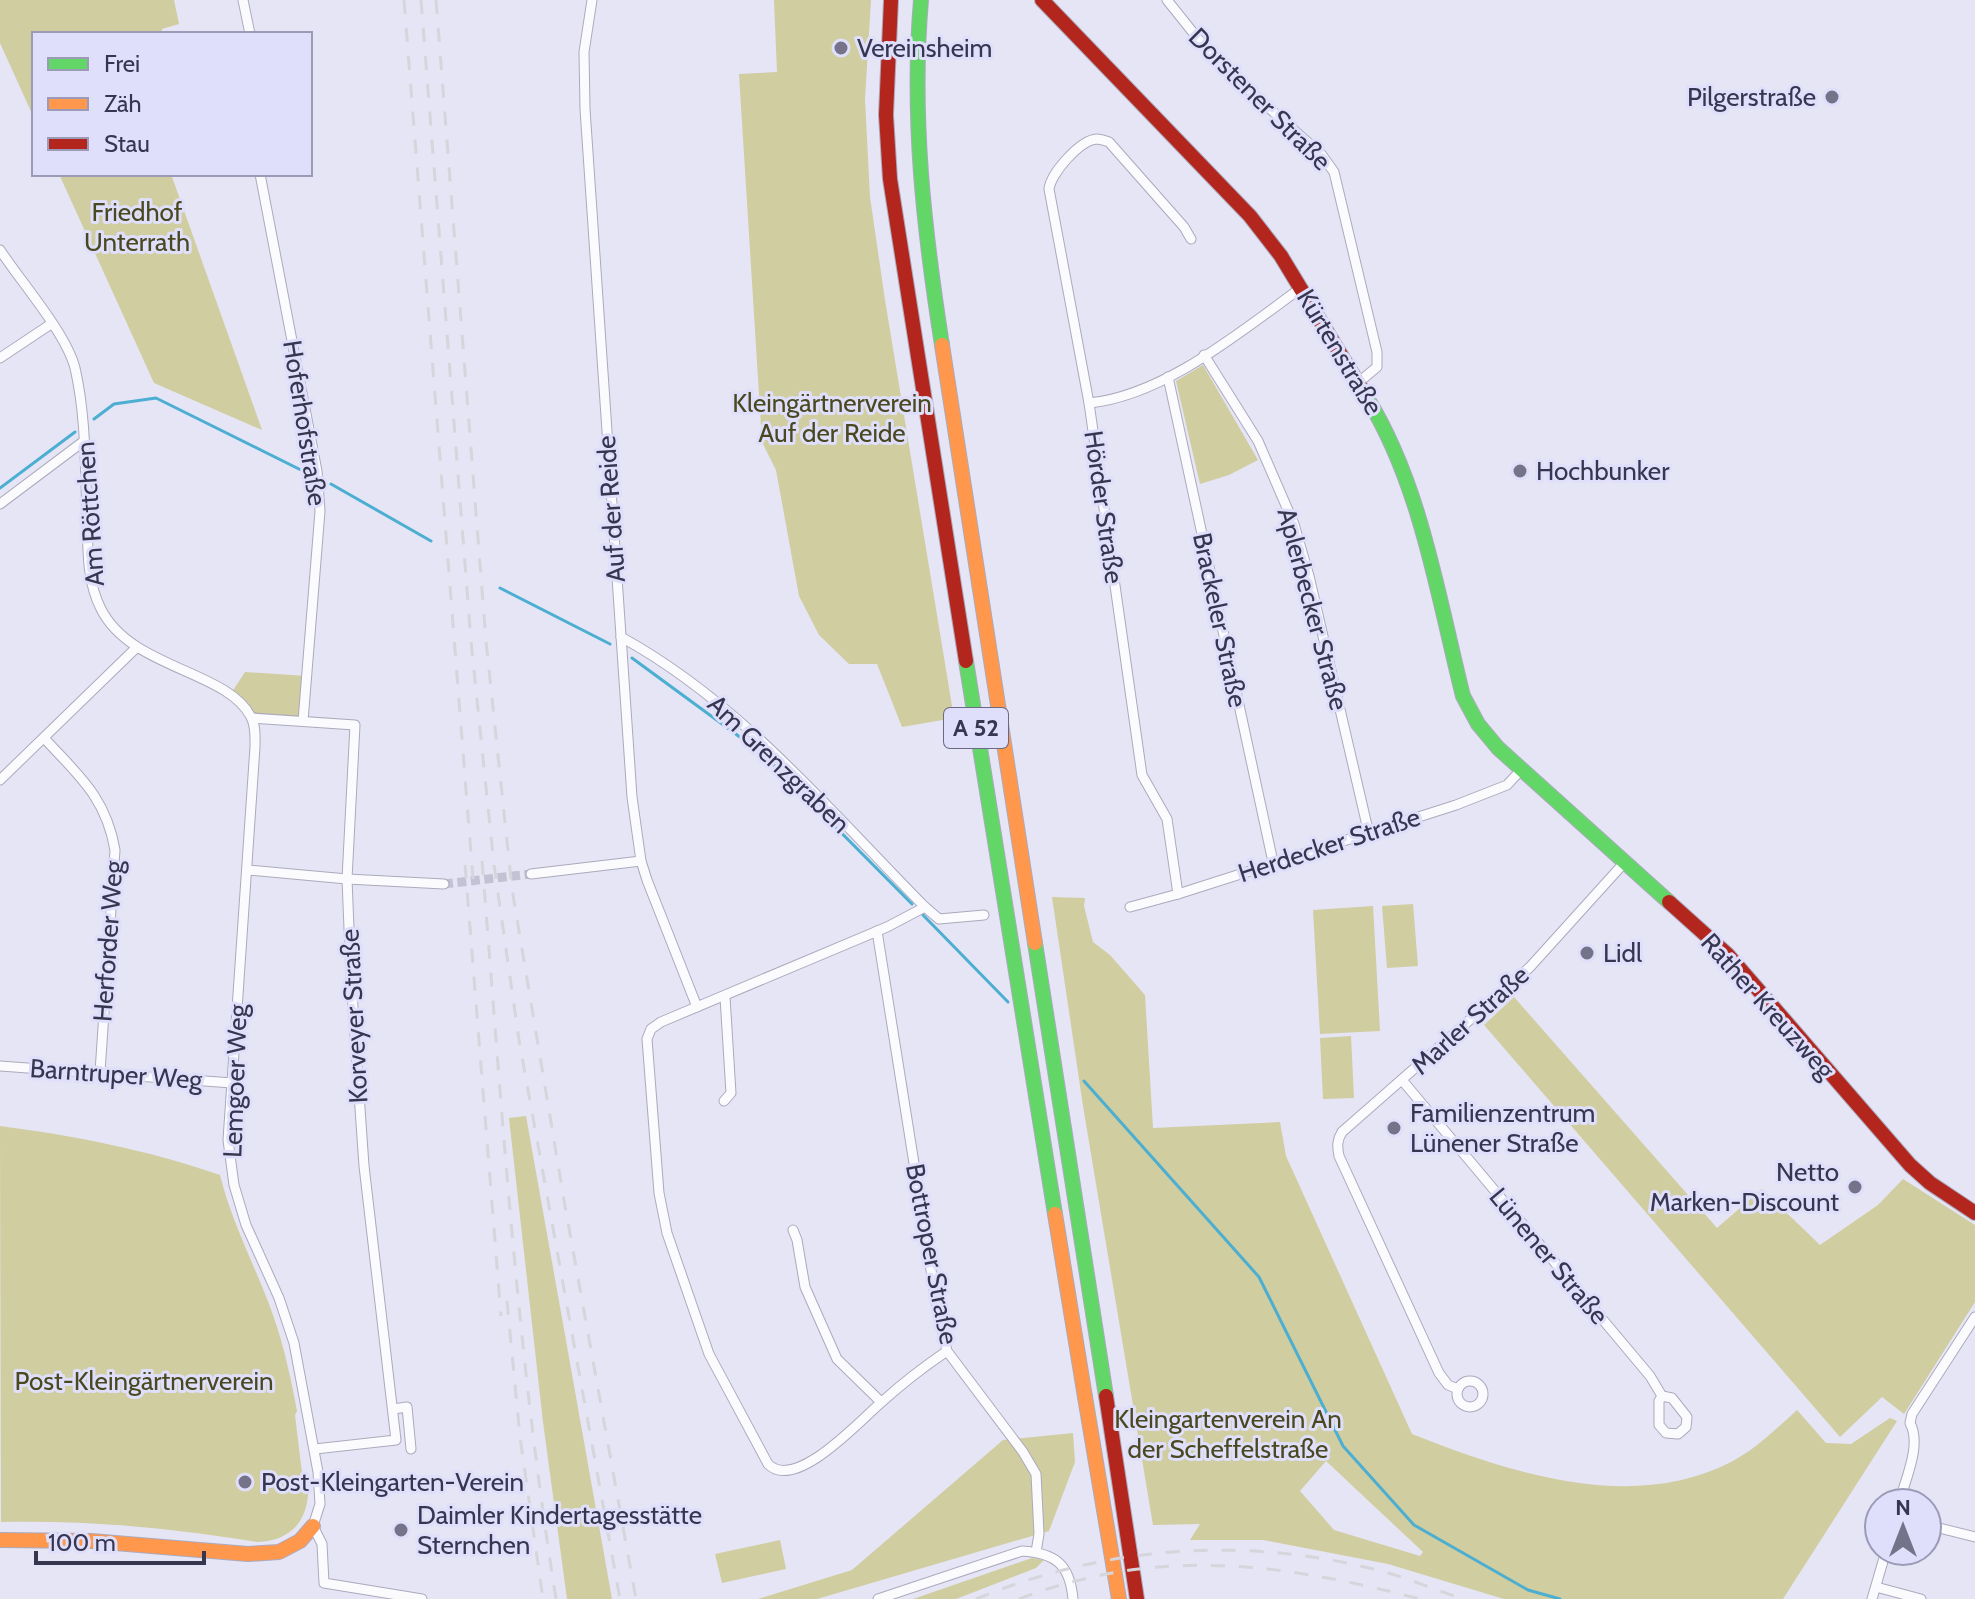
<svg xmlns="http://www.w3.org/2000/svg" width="1975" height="1599" viewBox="0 0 1975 1599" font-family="Cabin,sans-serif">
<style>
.green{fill:#d0cda0;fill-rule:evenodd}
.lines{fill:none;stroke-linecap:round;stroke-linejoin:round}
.stream{stroke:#4caed0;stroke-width:3}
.street-tunnel{stroke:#c2c2d4;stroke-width:9;stroke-dasharray:9 4.5;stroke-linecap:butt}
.street-casing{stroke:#abaabd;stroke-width:11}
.fast-casing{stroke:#abaabd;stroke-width:16}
.slow-casing{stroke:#abaabd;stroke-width:16}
.jam-casing{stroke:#abaabd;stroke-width:16}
.street{stroke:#fbfbfe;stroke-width:9}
.fast{stroke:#63d668;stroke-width:14}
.slow{stroke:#ff974d;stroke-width:14}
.jam{stroke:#b3261e;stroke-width:14}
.rail{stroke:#d5d5db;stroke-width:3;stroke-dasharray:14 14;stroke-linecap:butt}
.poi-dot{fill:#74738a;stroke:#dfdffb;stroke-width:3}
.labels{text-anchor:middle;stroke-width:6;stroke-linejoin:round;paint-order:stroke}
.shield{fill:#dfdffb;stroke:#696984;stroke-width:2}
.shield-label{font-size:24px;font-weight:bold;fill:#373651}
.poi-label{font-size:26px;fill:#373651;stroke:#dfdffb;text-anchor:start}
.street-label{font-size:26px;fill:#373651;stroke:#dfdffb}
.park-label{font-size:26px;fill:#4a481f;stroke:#dfdffb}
</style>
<rect width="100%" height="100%" fill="#e5e5f5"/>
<g class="green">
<path d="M0 0H174L179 24 162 29V34H34V118L0 43Z"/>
<path d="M774 0H871L865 99 870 197 885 300 954 718 902 727 877 664H849L819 635 799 596 776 470 762 442 739 74 777 72Z"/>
<path d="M59 174H171L262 430 154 383Z"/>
<path d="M1203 365 1258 460 1229 475 1200 484 1176 381Z"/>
<path d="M245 672 306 676 303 721 252 718 230 695Z"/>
<path d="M1052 897 1085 898 1084 906 1093 942 1110 955 1145 995 1153 1128 1280 1122 1286 1156 1412 1434C1508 1472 1630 1513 1729 1463 1755 1450 1776 1429 1797 1410L1826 1443 1851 1444 1890 1418 1897 1421 1783 1599H1504L1388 1564 1263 1540H1190L1200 1524 1153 1525 1083 1106ZM1326 1461 1423 1552 1420 1556 1334 1530 1300 1491Z"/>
<path d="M1413 904 1418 966 1387 968 1382 906Z"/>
<path d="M1373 906 1380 1031 1320 1034 1313 910Z"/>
<path d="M1514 997 1717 1228 1762 1189 1820 1245 1878 1205 1903 1179 1975 1225V1302L1904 1414 1882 1397 1840 1437 1484 1025Z"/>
<path d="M1351 1036 1354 1098 1323 1099 1320 1038Z"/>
<path d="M526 1116 612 1599H567L543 1422 509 1118Z"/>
<path d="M0 1126C76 1136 148 1150 220 1175 232 1224 256 1267 273 1315 284 1346 291 1379 297 1411L295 1415 303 1481 308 1484C310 1518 293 1541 257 1542 171 1528 88 1520 1 1522Z"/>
<path d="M1073 1433 1075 1462 1049 1531 817 1599H758L852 1570 1003 1440Z"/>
<path d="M780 1540 786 1569 722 1583 715 1554Z"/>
<path d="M1032 1558 1044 1560 1036 1568 956 1599H913Z"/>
</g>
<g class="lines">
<g class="stream">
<path d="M94 419 114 404 156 398 305 472"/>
<path d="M331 484 431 541"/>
<path d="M0 488 75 432"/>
<path d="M500 588 610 644"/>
<path d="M632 658 763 754 912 904"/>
<path d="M923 915 1008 1002"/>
<path d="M1084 1081 1259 1277 1343 1446 1414 1525 1528 1590 1560 1599"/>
</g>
<path class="street-tunnel" d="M444 884 531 874"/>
<defs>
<g id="street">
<path d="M243 0 250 34"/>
<path d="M592 0 584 52 585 109 632 797 641 861 647 880 697 1007"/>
<path d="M1167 0 1215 60 1321 154 1334 172 1377 352V367L1359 382"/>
<path d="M260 174 317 471 320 511 303 721"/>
<path d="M0 250C21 282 66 333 75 368 86 416 85 465 87 514 88 546 86 580 101 609 131 669 227 670 251 717 256 726 255 738 255 747L228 1140 234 1185 246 1225 279 1298 294 1343 318 1472 320 1504 313 1526 322 1544 324 1583 422 1599"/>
<path d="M1204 355 1258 441 1294 524 1309 576 1369 834"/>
<path d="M0 358 51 324"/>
<path d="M1168 377 1273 862"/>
<path d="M1089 403C1164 396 1241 331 1301 288"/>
<path d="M0 504 84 441"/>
<path d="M621 637C740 702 831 812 925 907"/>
<path d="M252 718 355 725 347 879 351 978 364 1166 396 1440 315 1449"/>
<path d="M44 738C78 775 106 797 115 850L100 1072"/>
<path d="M0 780 136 648"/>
<path d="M248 870 347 879 444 884"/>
<path d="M531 874 641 861"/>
<path d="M1178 894 1167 819 1142 775 1089 403 1049 189C1051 173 1080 140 1097 139 1100 139 1106 141 1109 142L1184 227 1191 239"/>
<path d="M1130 907 1178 894 1456 805 1507 785 1521 770"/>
<path d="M877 931 938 1314 947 1351 1023 1452 1036 1474 1039 1534 1036 1552"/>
<path d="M0 1066 232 1083"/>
<path d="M1402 1080 1650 1376 1662 1396 1659 1401V1425L1666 1433 1678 1434 1686 1427 1687 1417 1672 1398 1662 1396"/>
<path d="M724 1101 731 1093 725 997"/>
<path d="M793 1230 797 1240 805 1287 837 1359 881 1402"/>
<path d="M947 1351C925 1366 904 1382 884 1400 863 1417 796 1493 768 1464L709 1354 667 1233 659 1193 647 1039 651 1029 661 1022 887 927 925 907 939 919 984 915"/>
<circle cx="1470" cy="1394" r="13"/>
<path d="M1458 1389 1448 1385 1439 1373 1339 1156C1337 1146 1337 1140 1342 1132L1530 967 1624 863"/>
<path d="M393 1409 407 1407 411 1449"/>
<path d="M1899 1503C1905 1480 1922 1445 1910 1423L1912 1414 1975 1317"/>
<path d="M1927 1525 1975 1537"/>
<path d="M1876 1587 1921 1599"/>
<path d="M878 1599 1022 1551C1056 1553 1070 1565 1073 1599"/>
<path d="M1872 1599 1886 1551"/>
</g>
<g id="fast">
<path d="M921 0C911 117 924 230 942 345"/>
<path d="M1367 398C1421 485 1438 597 1463 696L1478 724 1498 748 1669 902"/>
<path d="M966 661 1055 1214"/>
<path d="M1035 943 1106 1396"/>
</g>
<g id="slow">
<path d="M942 345 1035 943"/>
<path d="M1055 1214 1085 1397"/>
<path d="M1085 1397 1119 1599"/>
<path d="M0 1540 91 1541 248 1554 279 1552 300 1541 313 1526"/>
</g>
<g id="jam">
<path d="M891 0 886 115 890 179 966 661"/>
<path d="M1042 0 1250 216 1281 256 1367 398"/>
<path d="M1669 902 1728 955 1910 1165 1930 1183 1975 1213"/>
<path d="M1106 1396 1137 1599"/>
</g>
</defs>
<use href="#street" class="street-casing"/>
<use href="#fast" class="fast-casing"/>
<use href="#slow" class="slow-casing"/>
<use href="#jam" class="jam-casing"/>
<use href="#street" class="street"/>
<use href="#fast" class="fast"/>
<use href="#slow" class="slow"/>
<use href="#jam" class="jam"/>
<g class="rail">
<path d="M404 0 473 879"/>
<path d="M421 0 471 641 494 865 519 1040 620 1599"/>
<path d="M436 0 486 641 512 889 565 1206 636 1599"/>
<path d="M482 861C502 1108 517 1355 556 1599"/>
<path d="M465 865 501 1316"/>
<path d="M507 1301 520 1437 543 1599"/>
<path d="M976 1599C1107 1545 1251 1535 1388 1573 1413 1580 1438 1591 1463 1599"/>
<path d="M1019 1599C1158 1546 1281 1563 1420 1599"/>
</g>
</g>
<g class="poi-dot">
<circle cx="841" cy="48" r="8"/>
<circle cx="1832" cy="97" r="8"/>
<circle cx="1520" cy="471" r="8"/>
<circle cx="1587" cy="953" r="8"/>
<circle cx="1394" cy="1128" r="8"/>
<circle cx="1855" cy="1187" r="8"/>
<circle cx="245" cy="1482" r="8"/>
<circle cx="401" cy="1530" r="8"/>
</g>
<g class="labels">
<rect class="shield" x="944" y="708" width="64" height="40" rx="6"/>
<g class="shield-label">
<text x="976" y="736">A 52</text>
</g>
<g class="poi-label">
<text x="857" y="57">Vereinsheim</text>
<text x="1816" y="106" text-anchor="end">Pilgerstraße</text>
<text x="1536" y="480">Hochbunker</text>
<text x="1603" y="962">Lidl</text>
<text x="1410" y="1122">Familienzentrum<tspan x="1410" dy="30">Lünener Straße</tspan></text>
<text x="1839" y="1181" text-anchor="end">Netto<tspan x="1839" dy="30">Marken-Discount</tspan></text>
<text x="261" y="1491">Post-Kleingarten-Verein</text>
<text x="417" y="1524">Daimler Kindertagesstätte<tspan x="417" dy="30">Sternchen</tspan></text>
</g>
<g class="street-label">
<text transform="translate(1260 99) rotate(45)" y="9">Dorstener Straße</text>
<text transform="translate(1340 352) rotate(59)" y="9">Kürtenstraße</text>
<text transform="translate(305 423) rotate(81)" y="9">Hoferhofstraße</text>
<text transform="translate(1104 507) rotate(82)" y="9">Hörder Straße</text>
<text transform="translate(611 509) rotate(-94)" y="9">Auf der Reide</text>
<text transform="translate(90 514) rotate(-94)" y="9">Am Röttchen</text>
<text transform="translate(1313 609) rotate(75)" y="9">Aplerbecker Straße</text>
<text transform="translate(1220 620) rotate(78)" y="9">Brackeler Straße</text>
<text transform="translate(779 764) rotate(44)" y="9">Am Grenzgraben</text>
<text transform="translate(1329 845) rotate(-18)" y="9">Herdecker Straße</text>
<text transform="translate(108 941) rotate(-86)" y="9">Herforder Weg</text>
<text transform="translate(1768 1006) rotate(48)" y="9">Rather Kreuzweg</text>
<text transform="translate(354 1016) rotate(-93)" y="9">Korveyer Straße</text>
<text transform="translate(1470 1020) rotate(-42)" y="9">Marler Straße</text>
<text transform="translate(116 1074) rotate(4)" y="9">Barntruper Weg</text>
<text transform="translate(235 1081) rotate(-88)" y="9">Lemgoer Weg</text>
<text transform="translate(932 1254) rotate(79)" y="9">Bottroper Straße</text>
<text transform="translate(1549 1256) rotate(50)" y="9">Lünener Straße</text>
</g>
<g class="park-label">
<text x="137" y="221">Friedhof<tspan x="137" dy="30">Unterrath</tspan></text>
<text x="832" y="412">Kleingärtnerverein<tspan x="832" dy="30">Auf der Reide</tspan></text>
<text x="144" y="1390">Post-Kleingärtnerverein</text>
<text x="1228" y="1428">Kleingartenverein An<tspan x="1228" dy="30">der Scheffelstraße</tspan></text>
</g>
</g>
<rect x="32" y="32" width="280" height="144" fill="#dfdffb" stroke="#9c9bb7" stroke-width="2"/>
<rect x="48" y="58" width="40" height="12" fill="#63d668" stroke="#9c9bb7" stroke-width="2"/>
<text x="104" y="72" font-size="24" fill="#373651">Frei</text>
<rect x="48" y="98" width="40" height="12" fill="#ff974d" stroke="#9c9bb7" stroke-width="2"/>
<text x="104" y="112" font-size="24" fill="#373651">Zäh</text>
<rect x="48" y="138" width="40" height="12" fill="#b3261e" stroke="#9c9bb7" stroke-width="2"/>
<text x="104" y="152" font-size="24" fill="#373651">Stau</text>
<g transform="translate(1903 1527)"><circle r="38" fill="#dfdffb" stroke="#9c9bb7" stroke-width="2"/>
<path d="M0-6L14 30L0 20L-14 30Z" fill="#74738a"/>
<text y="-12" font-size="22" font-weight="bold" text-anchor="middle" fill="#373651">N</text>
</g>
<path d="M36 1551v12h168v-12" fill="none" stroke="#373651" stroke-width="4"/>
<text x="48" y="1551" font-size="24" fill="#373651" stroke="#dfdffb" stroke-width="6" paint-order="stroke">100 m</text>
</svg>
